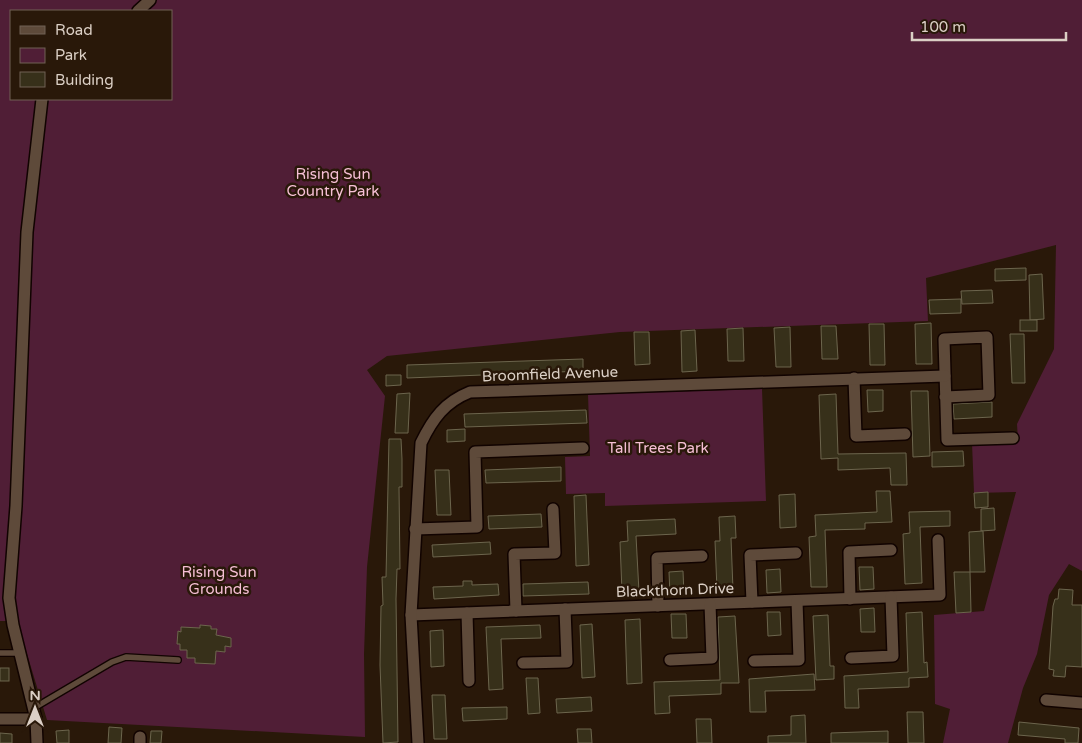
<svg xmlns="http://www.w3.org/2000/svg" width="1082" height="743" font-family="'Varela Round',sans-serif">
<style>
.green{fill:#501e36;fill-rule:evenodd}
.building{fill:#37301a;stroke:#6c654d}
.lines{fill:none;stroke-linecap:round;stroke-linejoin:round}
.lane-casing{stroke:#110300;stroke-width:8}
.street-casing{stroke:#110300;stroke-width:14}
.lane{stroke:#5e4a3a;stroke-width:5.5}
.street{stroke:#5e4a3a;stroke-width:11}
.labels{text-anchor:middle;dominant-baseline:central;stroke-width:5;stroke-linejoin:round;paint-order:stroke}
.park-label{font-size:15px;fill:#f6bfd5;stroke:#291809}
.street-label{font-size:15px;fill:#dbcfc5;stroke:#291809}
</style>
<rect width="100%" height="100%" fill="#291809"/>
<g class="green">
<path d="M0,0H1082V571L1069,564L1049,595L1037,654L1023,688L1008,743H943L950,709L935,704L934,615L984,611L1016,492L974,493L972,443L1018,441L1017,424L1054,349L1056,245L926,278L928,321L620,332L387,356L367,370L385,396L367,567L364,654L365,737L47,720L17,621H0ZM11,11H171V99H11Z"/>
<path d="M762,389L766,501L605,506V493L566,494L565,457L590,456L588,394Z"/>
</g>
<g class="building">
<path d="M1026,268V280L995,281V269Z"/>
<path d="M1042,274L1044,319L1030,320L1029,275Z"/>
<path d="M992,290L993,303L962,304L961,291Z"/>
<path d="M961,299V313L930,314L929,300Z"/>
<rect x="1020" y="320" width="17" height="11"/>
<path d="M931,323L932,364H916L915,324Z"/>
<path d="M869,324H884L885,365H870Z"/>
<path d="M821,326H836L838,359H822Z"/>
<path d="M790,327L791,367H776L774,328Z"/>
<path d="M743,328L744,361H728L727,329Z"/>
<path d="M695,330L697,371L682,372L681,331Z"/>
<path d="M634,332H649L650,364L635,365Z"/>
<path d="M1010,334H1024L1025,383H1012Z"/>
<path d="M583,359V371L407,378V365Z"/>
<path d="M386,375H401V385L386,386Z"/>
<path d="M867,390H883V411L868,412Z"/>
<path d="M911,391H928L930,456L913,457Z"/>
<path d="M410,393L408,433H395L397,394Z"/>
<path d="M836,394L838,454L906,453L907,485H891L890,468L838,470V458L821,459L819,395Z"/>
<path d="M992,402V417L954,419L953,404Z"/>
<path d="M586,410L587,423L465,427L464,414Z"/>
<path d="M465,429V441L447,442V430Z"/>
<path d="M389,439H401L402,459V487H399L400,569H397L396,599L398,742L383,743L380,665L381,606L383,605L382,577H386Z"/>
<path d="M963,451L964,466L932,467V452Z"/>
<path d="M561,467V481L486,483L485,470Z"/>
<path d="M435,470H449L451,515H437Z"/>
<path d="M876,491H890L892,522L865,523V529L825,530L827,587H811L809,537L816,536L815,515L877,512Z"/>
<path d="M988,492V507L975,508L974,493Z"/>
<path d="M795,494L796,527L780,528L779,495Z"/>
<path d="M586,495L589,565L576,566L574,496Z"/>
<path d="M994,508L995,530L981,531V509Z"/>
<path d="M950,511V526L920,527L922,583L905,584L903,534L910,533L909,512Z"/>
<path d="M541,514L542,527L489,529L488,516Z"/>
<path d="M735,516L736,538H731L733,590H717L715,541H720L719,517Z"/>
<path d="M675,519L676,534L636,536L639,592H622L620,542L628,541L627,521Z"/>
<path d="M983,531L985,572H970L969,532Z"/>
<path d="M490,542L491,554L433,557L432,545Z"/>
<path d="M859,567H873L874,589L860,590Z"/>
<path d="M780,569L781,592L767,593L766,570Z"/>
<path d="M683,571L684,595H670L669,572Z"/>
<path d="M954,572H970L971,612L956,613Z"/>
<path d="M463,581H472V585L498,584L499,595L434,599L433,587L463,586Z"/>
<path d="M588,582L589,594L523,596V584Z"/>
<path d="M1059,589L1073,590L1072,605H1082V667L1066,666L1065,677L1053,676L1054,670L1049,669L1053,606L1055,599H1058Z"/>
<path d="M874,608L875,632H861L860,609Z"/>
<path d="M767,612H780L781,635L768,636Z"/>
<path d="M922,612L924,663L927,662L928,677L909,678V687L858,689L859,708H845L844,676L908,672L906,613Z"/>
<path d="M671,614H686L687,638H672Z"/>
<path d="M828,615L830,666H834V679L816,680L813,616Z"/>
<path d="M735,616L739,683H721V694L669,696L670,713L655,714L654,682L720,680L718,617Z"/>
<path d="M640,619L642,683L627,684L625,620Z"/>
<path d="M592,624L595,677L582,678L580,625Z"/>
<path d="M200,625L211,626V629H217L216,635L231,638V647L225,646V652L216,651L215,664L195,663V658H187V650H180V644H177L178,631L181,632V627L200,628Z"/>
<path d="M540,625L541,638L501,639L503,689L489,690L486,627Z"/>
<path d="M443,630L444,666L431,667L430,631Z"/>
<rect x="0" y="668" width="9" height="13"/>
<path d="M814,674L815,690L765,691L766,712H750L749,679Z"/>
<path d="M526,678H538L540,713L528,714Z"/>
<path d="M432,695H445L447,739H434Z"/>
<path d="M591,697L592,711L557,713L556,699Z"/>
<path d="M507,707V719L463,721L462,708Z"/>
<path d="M907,712H923L924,743H908Z"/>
<path d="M805,715L806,743H768V736L791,735V716Z"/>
<path d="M696,719H711L712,743H697Z"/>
<path d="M1019,722L1079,728L1078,743H1065V739L1018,735Z"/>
<path d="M109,727L122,728L121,743H108Z"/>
<path d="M577,729H591L592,743H578Z"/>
<path d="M69,730V743H57L56,731Z"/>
<path d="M151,731H162L161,743H150Z"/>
<path d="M888,731V743H831V733Z"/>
<path d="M0,733L12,734V743H0Z"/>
</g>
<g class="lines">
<g class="lane-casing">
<g id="lane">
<path d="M0,653H20"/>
<path d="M34,708L112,662L126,657L178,660"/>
</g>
</g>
<g class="street-casing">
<g id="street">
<path d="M138,11L150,0"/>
<path d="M854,378L856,436L905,434"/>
<path d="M945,397L989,395L987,337L944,339L947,440L1013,438"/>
<path d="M415,529L477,527L475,452L583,448"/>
<path d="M850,599L849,552L891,550"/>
<path d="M752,602L750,555L796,553"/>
<path d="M658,606L657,558L702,556"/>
<path d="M516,611L514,554L555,553L553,509"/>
<path d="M467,613L469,681"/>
<path d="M411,615L940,595L938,540"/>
<path d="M851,658L893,656L891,597"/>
<path d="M670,660L712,658L710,604"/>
<path d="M754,661L799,660L797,601"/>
<path d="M523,663L567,662L565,609"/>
<path d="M1046,700L1082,703"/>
<path d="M0,719H36"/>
<path d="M37,743L36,719L13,625L9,598L16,506L27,232L42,99"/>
<path d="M140,743V737"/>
<path d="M418,743L411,615L421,443C433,418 445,402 470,392L945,376"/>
</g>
</g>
<use href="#lane" class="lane"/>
<use href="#street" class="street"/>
</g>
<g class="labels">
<g class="park-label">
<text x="333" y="174">Rising Sun<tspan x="333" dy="17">Country Park</tspan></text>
<text x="658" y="448">Tall Trees Park</text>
<text x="219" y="572">Rising Sun<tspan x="219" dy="17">Grounds</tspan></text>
</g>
<g class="street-label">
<text transform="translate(550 374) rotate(-2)">Broomfield Avenue</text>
<text transform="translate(675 590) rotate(-2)">Blackthorn Drive</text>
</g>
</g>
<rect x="10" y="10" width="162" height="90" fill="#291809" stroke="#706154"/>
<rect x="20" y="26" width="25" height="8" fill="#5e4a3a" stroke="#706154"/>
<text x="55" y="35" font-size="15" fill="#dbcfc5">Road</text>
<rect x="20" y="48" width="25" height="15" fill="#501e36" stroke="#706154"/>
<text x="55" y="60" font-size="15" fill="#dbcfc5">Park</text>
<rect x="20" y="72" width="25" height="15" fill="#37301a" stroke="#706154"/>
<text x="55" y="85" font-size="15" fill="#dbcfc5">Building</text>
<g transform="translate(35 708)" stroke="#291809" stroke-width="4" paint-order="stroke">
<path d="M0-4L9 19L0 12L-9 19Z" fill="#dbcfc5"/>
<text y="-8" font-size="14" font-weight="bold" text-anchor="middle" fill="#dbcfc5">N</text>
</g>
<path d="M912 32v8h154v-8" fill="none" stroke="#dbcfc5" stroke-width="2.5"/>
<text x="920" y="32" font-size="15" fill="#dbcfc5" stroke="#291809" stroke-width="4" paint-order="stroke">100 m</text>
</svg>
